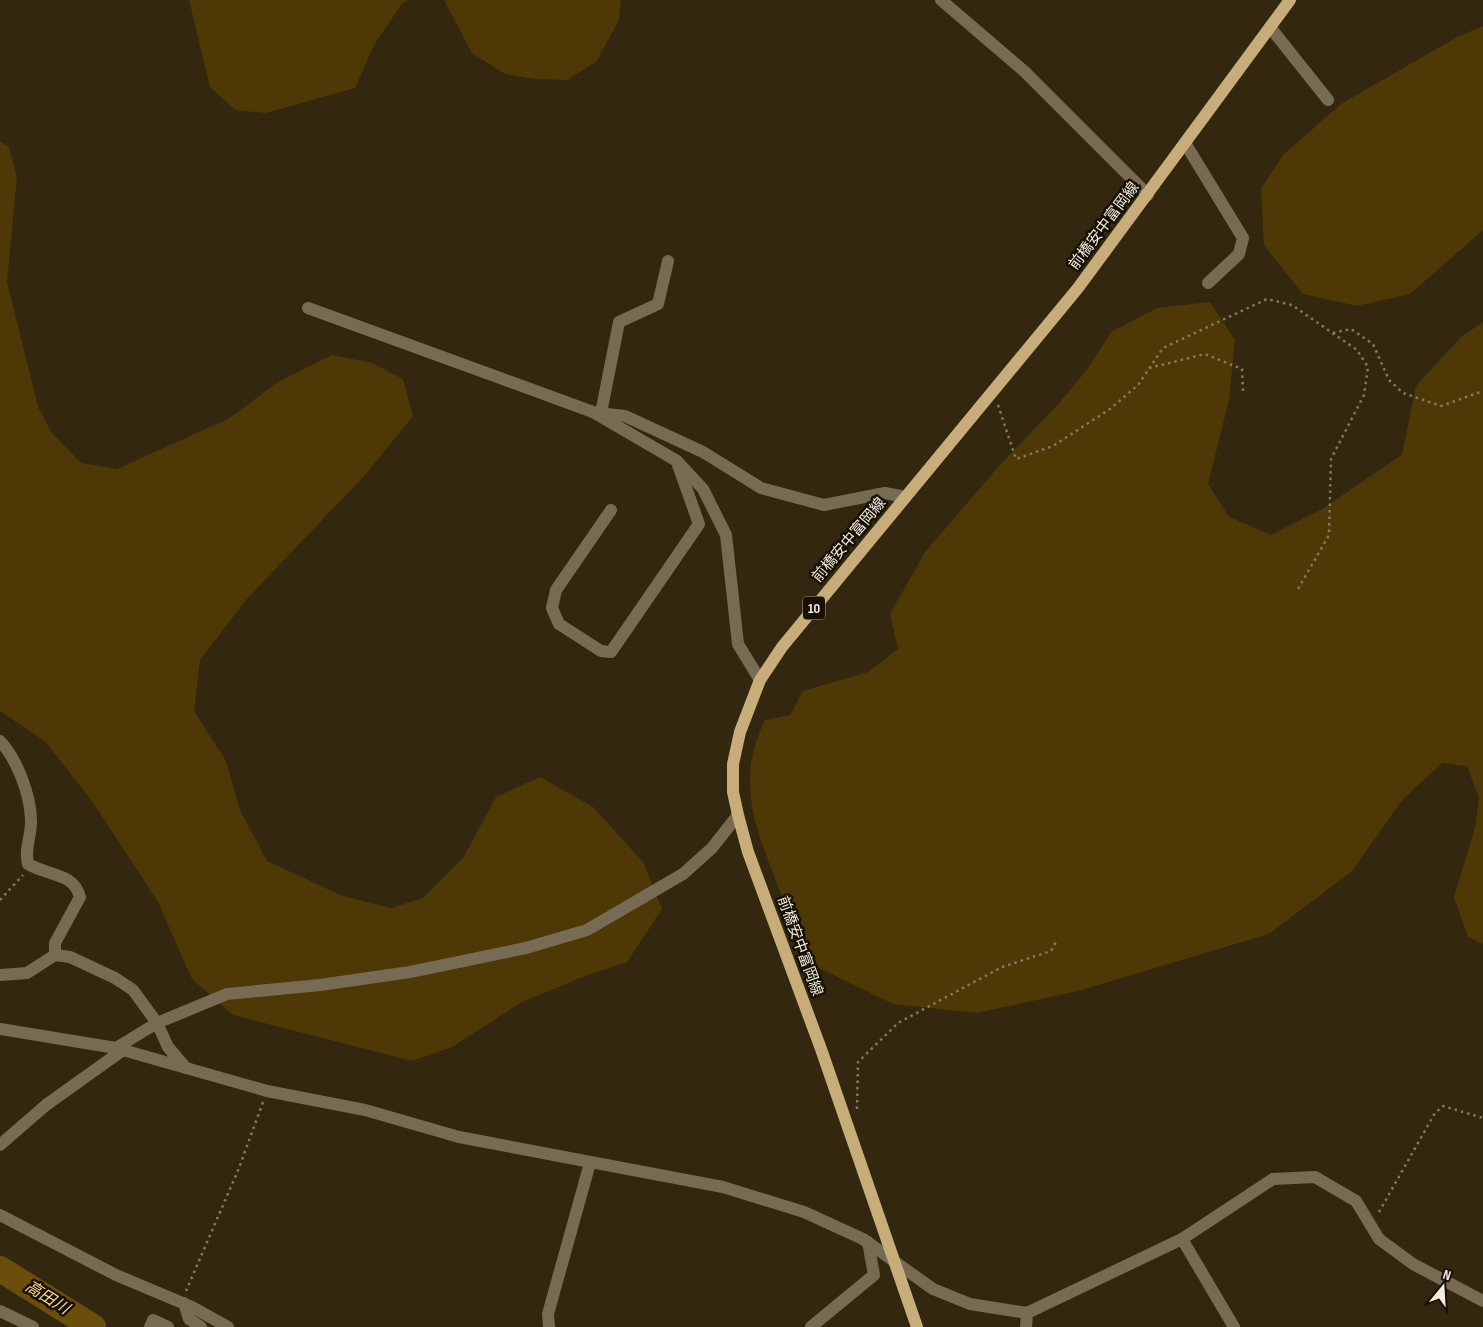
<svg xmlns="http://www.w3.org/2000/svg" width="1483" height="1327" font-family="'Sofia Sans Condensed','Noto Sans JP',sans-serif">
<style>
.green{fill:#4d3806}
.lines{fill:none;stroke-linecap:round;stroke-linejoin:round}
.river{stroke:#6b4e0c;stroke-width:26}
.path{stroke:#837864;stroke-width:2.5;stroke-dasharray:2.5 4;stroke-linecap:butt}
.minor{stroke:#786b54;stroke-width:12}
.major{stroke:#c8ad7b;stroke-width:12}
.labels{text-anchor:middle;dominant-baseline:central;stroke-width:5;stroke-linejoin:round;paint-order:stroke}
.shield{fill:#171107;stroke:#b1aa9c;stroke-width:1}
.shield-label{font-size:14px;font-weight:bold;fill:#f3ebdc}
.street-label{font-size:15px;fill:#f3ebdc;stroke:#171107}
.water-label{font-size:16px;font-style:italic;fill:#fdd997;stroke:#171107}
</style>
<rect width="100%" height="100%" fill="#34270f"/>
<g class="green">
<path d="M189,0H407L402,4L375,43L355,88L266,113L235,110L210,87Z"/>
<path d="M444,0H621L619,20L596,62L567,80L535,79L505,74L472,53Z"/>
<path d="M1483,26V230L1410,294L1357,306L1303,294L1264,245L1261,189L1283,155L1341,104L1457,37Z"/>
<path d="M0,141L9,147L17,177L7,282L38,407L52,433L81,463L117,469L230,418L278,382L332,355L372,363L403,379L413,416L365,475L246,600L200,660L194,711L226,761L240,810L267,861L343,896L391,908L423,898L463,858L496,797L540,777L593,807L643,862L662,909L627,962L585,976L522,1002L452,1047L412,1061L233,1015L192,979L158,902L94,804L46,742L0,711Z"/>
<path d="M1210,302L1235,340L1229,400L1208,484L1229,517L1271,535L1322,509L1402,455L1416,386L1461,337L1483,322V944L1468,937L1454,897L1475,828L1479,798L1467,766L1442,763L1403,799L1352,871L1269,934L1078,991L977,1013L893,1004L809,963C798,936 787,909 776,881C754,824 736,780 765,720L790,715L803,691L868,672L898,649L890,614L925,552L999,466L1061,401L1088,368L1111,332L1157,308Z"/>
</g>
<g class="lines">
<path class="river" d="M0,1269L93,1327"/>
<g class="path">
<path d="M1333,333L1351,329L1373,344L1389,380L1403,393L1441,406L1483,391"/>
<path d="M1149,368L1205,354L1242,369L1243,391"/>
<path d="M998,405L1016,459L1053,446L1110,409L1138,385L1163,348L1267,299L1292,305L1357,350L1368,367L1364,395L1331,459L1329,535L1298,589"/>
<path d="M0,900L23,875"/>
<path d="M857,1109L858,1062L898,1023L1002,967L1051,951L1057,940"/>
<path d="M1379,1212L1435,1113L1443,1106L1483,1118"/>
<path d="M186,1291L239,1168L263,1102"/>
</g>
<g class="minor">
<path d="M941,0L1024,71L1148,195"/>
<path d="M1270,27L1328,100"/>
<path d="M1185,143L1243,238L1239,254L1208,283"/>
<path d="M308,308L593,412L677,461L703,489L726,535L738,644L760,680"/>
<path d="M598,413L625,416L703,452L761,488L824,505L885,493L905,497"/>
<path d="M601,413L619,322L658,304L668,261"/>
<path d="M611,510L556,590L552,608L559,624L601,651L611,652L699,524L678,465"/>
<path d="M0,741C17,759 30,794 31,819C32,835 24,848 28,864C48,876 73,872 80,897L55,943V955"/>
<path d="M0,975L27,973L55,955L70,957L115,978L133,990L157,1023L168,1047L186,1068"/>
<path d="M0,1029L116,1048L267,1091L365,1110L459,1137L723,1187L804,1212L863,1239L933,1289L970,1304L1027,1313L1182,1239L1273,1179L1315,1177L1356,1201L1379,1239L1413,1264L1483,1301"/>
<path d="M116,1048L157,1023L227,994L320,985L410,972L526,948L587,930L683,874L712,848L738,815"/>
<path d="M0,1145L46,1105L123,1050"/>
<path d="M0,1215L116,1275L192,1307L228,1327"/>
<path d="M1182,1239L1234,1327"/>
<path d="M184,1303L189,1319L201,1327"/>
<path d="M0,1311L33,1327"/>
<path d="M150,1327L153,1320L168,1327"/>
<path d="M549,1327L548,1314L590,1163"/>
<path d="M811,1327L874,1275L868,1242"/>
<path d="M1026,1327L1027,1313"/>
</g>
<path class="major" d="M917,1327L821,1049L748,852L738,815L733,792V764L740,732L760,680L782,647L1078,288L1290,0"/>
</g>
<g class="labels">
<rect class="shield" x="803" y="596.5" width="22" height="23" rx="4"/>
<g class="shield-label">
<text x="814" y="608">10</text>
</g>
<g class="street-label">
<text transform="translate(1104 226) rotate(-53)">前橋安中富岡線</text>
<text transform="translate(849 540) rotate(-50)">前橋安中富岡線</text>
<text transform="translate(800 946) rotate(70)">前橋安中富岡線</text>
</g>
<g class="water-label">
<text transform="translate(47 1298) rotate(32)">高田川</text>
</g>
</g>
<g transform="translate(1443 1287) rotate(18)" stroke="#171107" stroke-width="4" paint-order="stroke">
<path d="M0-4L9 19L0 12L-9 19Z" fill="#f3ebdc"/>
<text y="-8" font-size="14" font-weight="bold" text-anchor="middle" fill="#f3ebdc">N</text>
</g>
</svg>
